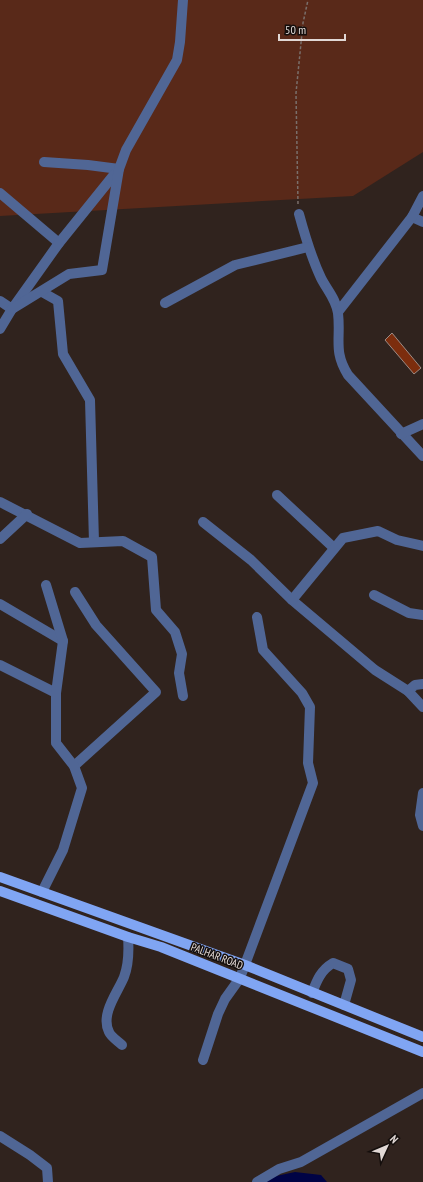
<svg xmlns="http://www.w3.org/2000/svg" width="423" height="1182" font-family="'PT Sans Narrow',sans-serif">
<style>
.green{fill:#592919}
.water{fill:#000345}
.building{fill:#7c2d0d;stroke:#9c8b85}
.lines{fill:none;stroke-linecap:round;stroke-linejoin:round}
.path{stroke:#7a6f6b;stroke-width:1.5;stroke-dasharray:3 2;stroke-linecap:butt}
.minor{stroke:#506695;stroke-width:10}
.major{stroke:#80a5f3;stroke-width:10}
.labels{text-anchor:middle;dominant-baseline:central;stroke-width:3;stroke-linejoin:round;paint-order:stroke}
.street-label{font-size:11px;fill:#e1d8d5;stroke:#140e0c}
</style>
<rect width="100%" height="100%" fill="#30231e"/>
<path class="green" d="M0,0H423V152L353,196L0,216Z"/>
<path class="water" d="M295,1172L321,1175L327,1182H265L276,1176Z"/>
<path class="building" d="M392,333L421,368L414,374L385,340Z"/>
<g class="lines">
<path class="path" d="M298,204L296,93L303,23L308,0"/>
<g class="minor">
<path d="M44,162L88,165L119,169"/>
<path d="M0,193L59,243"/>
<path d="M299,214C305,236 311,257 321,278C327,290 336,299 338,313C341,339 333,351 348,375L423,456"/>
<path d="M412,217L423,222"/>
<path d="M42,292L58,301L63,354L90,400L94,542"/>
<path d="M0,301L12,309L59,243L117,171"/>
<path d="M165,303L235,265L308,247"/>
<path d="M338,312L412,217L423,196"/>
<path d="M0,329L12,309L69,274L102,270L119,169L126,150L177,60L180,42L183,0"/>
<path d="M401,434L423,424"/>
<path d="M277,495L334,548"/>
<path d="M0,502L80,543L123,541L152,557L156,610L175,632L182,654L179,673L183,696"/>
<path d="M203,522L251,560L292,600L375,670L408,691L423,707"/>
<path d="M0,539L27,514"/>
<path d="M374,595L409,613L423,615"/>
<path d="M292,600L343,538L378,531L397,540L423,546"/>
<path d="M0,604L63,641"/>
<path d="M0,665L56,693"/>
<path d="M408,691L415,685L423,684"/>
<path d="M74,766L156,692L96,625L75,592"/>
<path d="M423,793L420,815L423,826"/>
<path d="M42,892L63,850L82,788L74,766L56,743V693L63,641L46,585"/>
<path d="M312,993C317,980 321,970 333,963L348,969L351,980L344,1005"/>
<path d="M122,1045C118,1041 111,1037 109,1032C100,1014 118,992 124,977C129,964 129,951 128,937"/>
<path d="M203,1060L218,1014L225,999L240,978L313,783L308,763L310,707L302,693L263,650L257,617"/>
<path d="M0,1136L30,1155L47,1168L48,1182"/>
<path d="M257,1182L279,1169L301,1162L423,1093"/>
</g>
<g class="major">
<path d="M0,877L245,965L423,1037"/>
<path d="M0,891L128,937L161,947L423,1052"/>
</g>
</g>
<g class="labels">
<g class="street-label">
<text transform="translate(217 956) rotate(21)">PALHAR ROAD</text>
</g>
</g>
<g transform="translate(387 1146) rotate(46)" stroke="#140e0c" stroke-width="3" paint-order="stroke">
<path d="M0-3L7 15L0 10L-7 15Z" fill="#e1d8d5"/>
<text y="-6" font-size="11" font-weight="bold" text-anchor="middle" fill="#e1d8d5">N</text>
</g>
<path d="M279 34v6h66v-6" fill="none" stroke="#e1d8d5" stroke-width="2"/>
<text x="285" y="34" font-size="12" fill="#e1d8d5" stroke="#140e0c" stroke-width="3" paint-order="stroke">50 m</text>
</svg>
